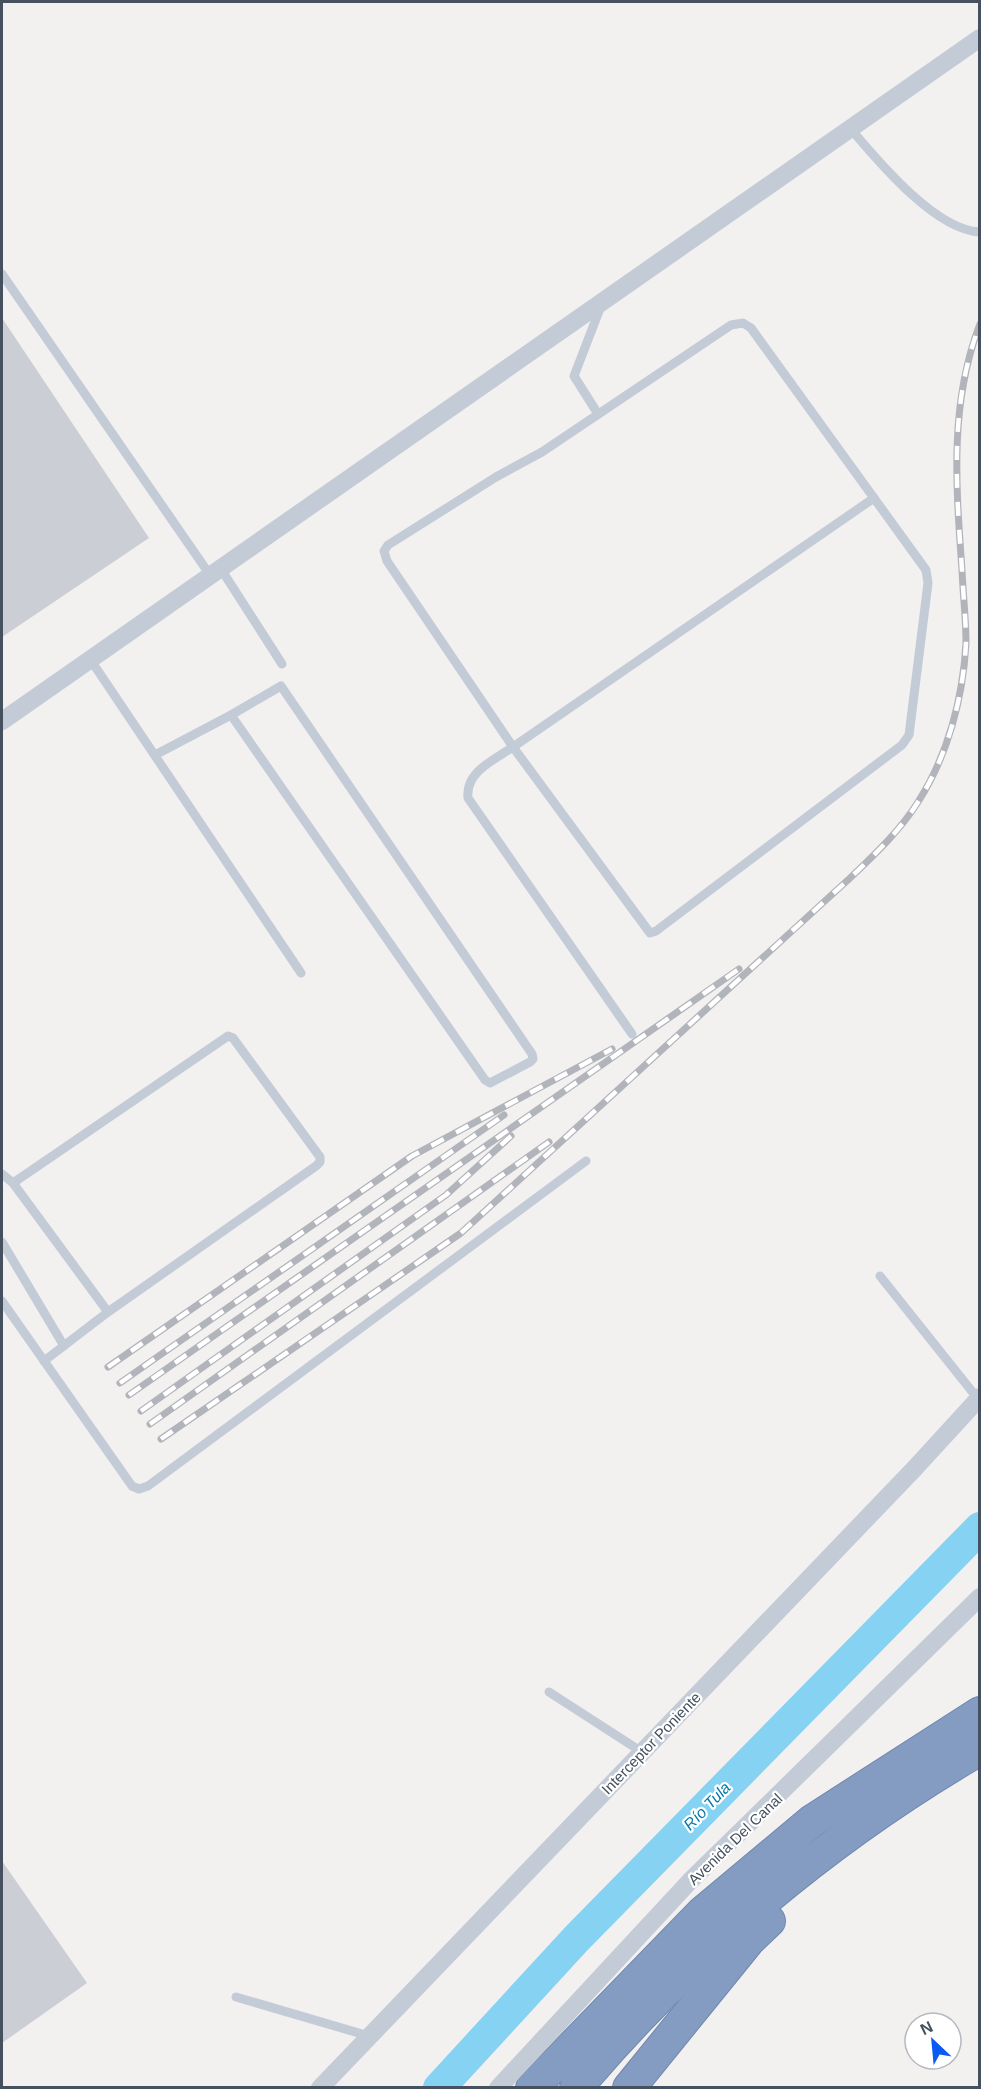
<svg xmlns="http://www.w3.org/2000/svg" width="981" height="2089" font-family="Helvetica,sans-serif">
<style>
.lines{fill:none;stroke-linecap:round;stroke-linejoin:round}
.river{stroke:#86d2f3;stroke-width:32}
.building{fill:#ccced6}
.highway-casing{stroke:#6f87ae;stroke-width:34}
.lane{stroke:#c3cbd6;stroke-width:9}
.street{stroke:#c3cbd6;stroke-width:18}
.highway{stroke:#849cc2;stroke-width:32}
.rail-casing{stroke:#b2b4bb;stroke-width:7}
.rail{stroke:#fff;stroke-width:4.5;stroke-dasharray:14;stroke-linecap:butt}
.labels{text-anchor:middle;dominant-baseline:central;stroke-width:4.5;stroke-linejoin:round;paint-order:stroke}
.street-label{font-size:15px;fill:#46515f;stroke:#fff}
.water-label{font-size:16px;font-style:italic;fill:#027aaf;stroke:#fff}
</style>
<rect width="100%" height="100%" fill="#f3f0f0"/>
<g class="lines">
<path class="river" d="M439,2088L577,1938L980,1528"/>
</g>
<g class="building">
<path d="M2,318L149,538L2,637Z"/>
<path d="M2,1861L87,1983L2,2043Z"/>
</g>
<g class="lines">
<g class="highway-casing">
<g id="highway">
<path d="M532,2088L702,1913L812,1821L980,1713"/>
<path d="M576,2088C689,1954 828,1837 980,1749"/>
<path d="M629,2088L749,1940L769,1921"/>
</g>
</g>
<g class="lane">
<path d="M850,128C878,161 935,230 980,232"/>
<path d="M2,274L210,575"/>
<path d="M743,323L751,328L926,570L928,583L909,735L902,745L656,931L650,933L513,747L387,561L384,551L388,545L496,477L542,452L731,325Z"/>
<path d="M598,414L574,376L601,306"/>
<path d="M221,569L282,664"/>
<path d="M90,659L301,973"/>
<path d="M281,686L532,1054L533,1059L530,1062L490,1083L485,1080L231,715Z"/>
<path d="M155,755L231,715"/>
<path d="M632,1034L468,798C465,772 494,760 513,747L874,498"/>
<path d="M2,1174L13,1183L108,1312"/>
<path d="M13,1183L228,1036L233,1038L320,1157V1162L316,1166L108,1312L44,1361"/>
<path d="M2,1242L64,1346"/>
<path d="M880,1276L978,1399"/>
<path d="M2,1301L132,1486L139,1489L148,1486L586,1161"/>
<path d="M549,1692L642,1752"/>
<path d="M236,1997L369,2036"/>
</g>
<g class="street">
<path d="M2,721L980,38"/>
<path d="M320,2088L915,1468L980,1397"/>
<path d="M498,2088L690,1881L980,1597"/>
</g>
<use href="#highway" class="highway"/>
<g class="rail-casing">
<g id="rail">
<path d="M108,1367L412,1156L612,1049"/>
<path d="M120,1383L504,1115"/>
<path d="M129,1395L739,969"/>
<path d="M141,1411L446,1195L511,1136"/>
<path d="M150,1424L549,1142"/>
<path d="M161,1439L461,1233L849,879C873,856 900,831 918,802C948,755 963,698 966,643C966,619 963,594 962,570C956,486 949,404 980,324"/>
</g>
</g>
<use href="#rail" class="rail"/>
</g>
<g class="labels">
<g class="street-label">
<text transform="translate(651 1743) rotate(-46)">Interceptor Poniente</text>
<text transform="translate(735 1839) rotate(-44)">Avenida Del Canal</text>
</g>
<g class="water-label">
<text transform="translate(707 1806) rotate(-46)">Río Tula</text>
</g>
</g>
<rect width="981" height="2089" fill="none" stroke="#46515f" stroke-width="6"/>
<g transform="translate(933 2041) rotate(334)"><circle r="28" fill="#ffffff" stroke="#b5b9bf" stroke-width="1.5"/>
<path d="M0-4.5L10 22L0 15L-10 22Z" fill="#0b5af1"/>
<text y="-9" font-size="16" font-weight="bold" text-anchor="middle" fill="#46515f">N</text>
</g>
</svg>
